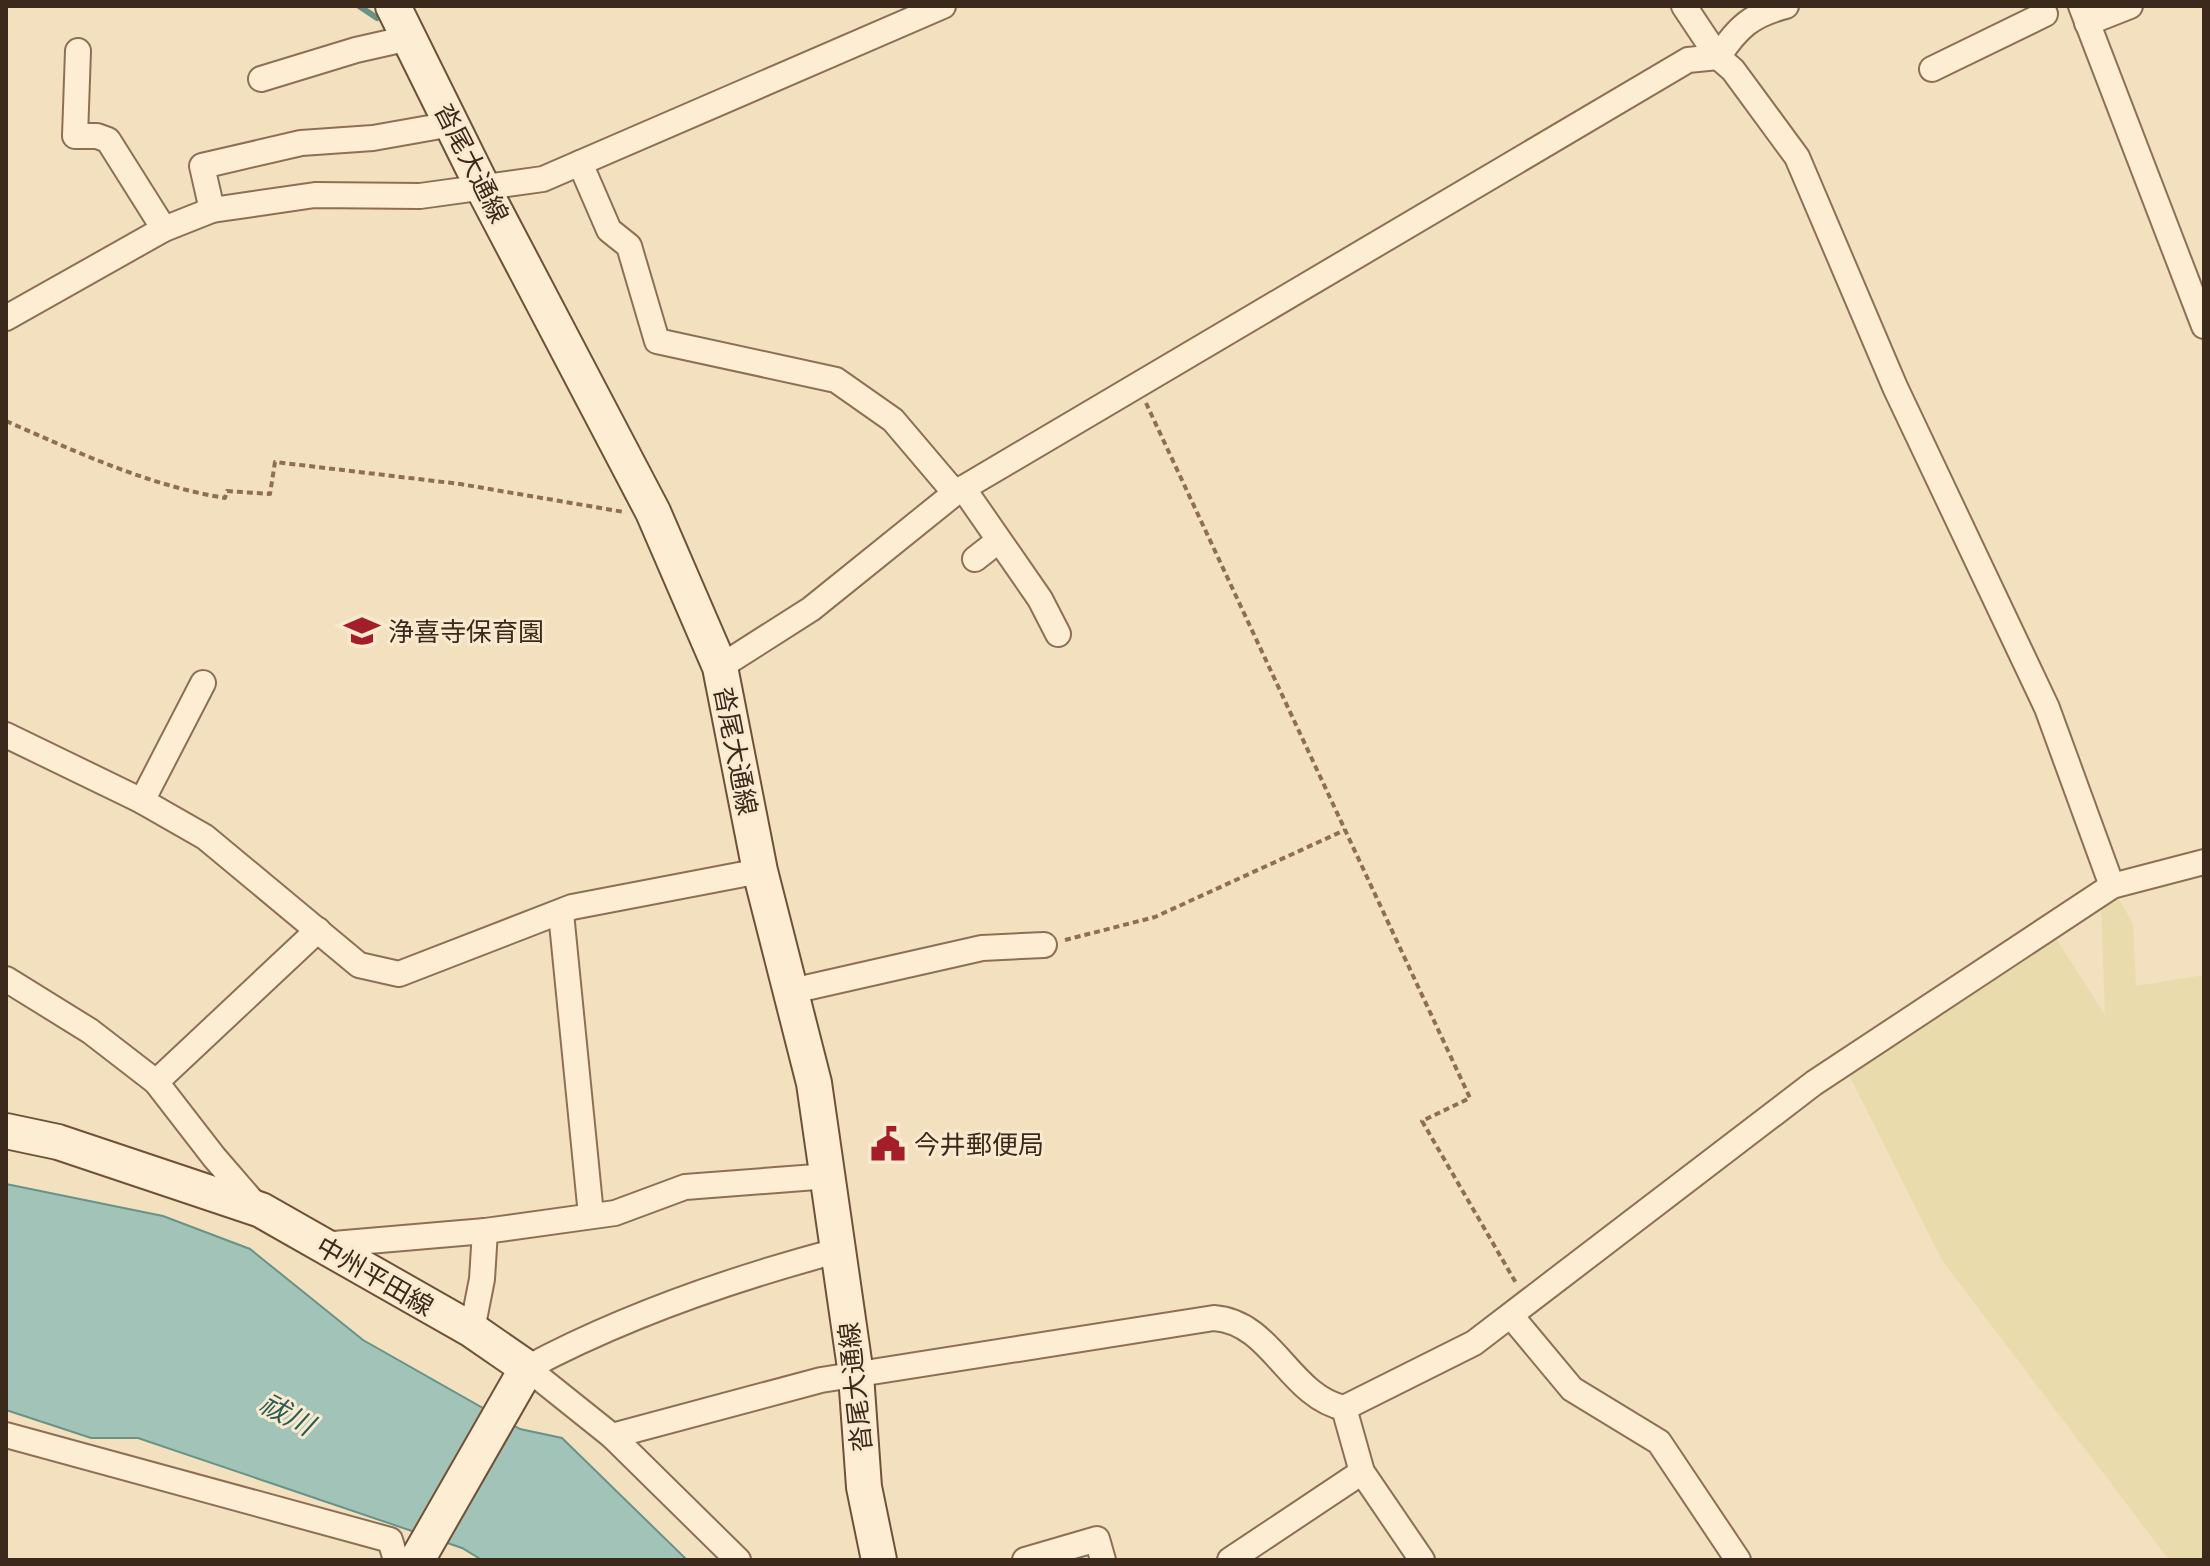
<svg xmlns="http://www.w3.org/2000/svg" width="2210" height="1566" font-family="Merriweather,'Noto Sans JP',serif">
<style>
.farmland{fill:#e9dbab}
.water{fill:#a2c4b8;stroke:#689386;stroke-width:2}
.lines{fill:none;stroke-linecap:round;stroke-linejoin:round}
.stream{stroke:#689386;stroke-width:6}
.street-casing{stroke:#8e6f55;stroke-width:28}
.secondary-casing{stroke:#6f5038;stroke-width:38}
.path{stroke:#8e6f55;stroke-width:4;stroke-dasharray:6 4;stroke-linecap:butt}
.street{stroke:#fdedd3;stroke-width:24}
.secondary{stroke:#fdedd3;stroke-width:34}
.labels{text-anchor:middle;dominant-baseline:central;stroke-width:6;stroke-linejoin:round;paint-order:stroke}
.street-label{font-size:26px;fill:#3b291b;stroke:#f9eacf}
.poi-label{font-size:26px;fill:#3b291b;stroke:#f9eacf;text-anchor:start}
.water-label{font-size:28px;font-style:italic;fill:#295d56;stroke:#f9eacf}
</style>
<rect width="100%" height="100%" fill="#f3e0bf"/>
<path class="farmland" d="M2118,898L2133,923L2136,986L2204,975V1560H2169L1942,1260L1847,1071L2053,934L2105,1015L2101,902Z"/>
<path class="water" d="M6,1184L163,1216L250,1249L363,1340L520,1429L562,1438L687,1560H482L462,1548L138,1438H91L6,1410Z"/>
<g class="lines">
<path class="stream" d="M359,6L377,18"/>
<g class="street-casing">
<g id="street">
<path d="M1684,6L1718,57L1733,70L1797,157L1895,387L2047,708L2112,886"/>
<path d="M2081,6L2204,326"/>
<path d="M2087,23L2130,6"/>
<path d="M78,51L75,136H97L108,140L164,229"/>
<path d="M1718,57C1738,27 1751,15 1786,6"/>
<path d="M1932,69L2045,14"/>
<path d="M261,79L356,50L409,38"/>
<path d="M580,163L609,230L629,246L657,341L836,380L893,420L955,493"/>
<path d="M212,210L202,166L301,143L373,138L452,124"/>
<path d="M6,318L164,229L212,210L315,195L420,196L543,179L943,6"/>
<path d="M963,488L1040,599L1058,634"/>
<path d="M975,559L998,541"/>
<path d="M720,667L811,609L955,493L1688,60L1718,57"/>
<path d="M6,735L142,801L205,837L359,965L399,974L572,907L760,871"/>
<path d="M142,801L203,683"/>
<path d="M561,913L591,1215"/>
<path d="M6,979L90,1031L156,1082L214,1157L259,1209"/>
<path d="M792,991L982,948L1044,945"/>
<path d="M156,1082L318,930"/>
<path d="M322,1245L485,1231L615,1213L685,1187L829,1176"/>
<path d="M1512,1317L1572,1389L1659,1442L1738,1560"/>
<path d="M472,1330L482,1279L485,1231"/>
<path d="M1344,1408L1362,1472L1422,1560"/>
<path d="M6,1435L390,1540L396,1560"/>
<path d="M612,1436L821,1380L1214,1318C1272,1322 1289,1396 1344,1408L1474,1343L1814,1083L2112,886L2204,862"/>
<path d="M738,1560L612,1436L527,1368C626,1315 731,1279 840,1250"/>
<path d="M1025,1560L1097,1539L1103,1560"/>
<path d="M1230,1560L1362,1472"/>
</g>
</g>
<g class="secondary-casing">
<g id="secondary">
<path d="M393,6L484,190L653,512L720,667L760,871L814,1083L856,1375L864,1487L879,1560"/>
<path d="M6,1131L58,1142L261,1210L472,1330L527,1368L417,1560"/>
</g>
</g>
<g class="path">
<path d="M1146,403L1470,1098L1422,1121L1516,1283"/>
<path d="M6,421C79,453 147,485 225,498L227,491L270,494L275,462L460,484L624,512"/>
<path d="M1065,940L1155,917L1345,830"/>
</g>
<use href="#street" class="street"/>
<use href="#secondary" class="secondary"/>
</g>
<defs>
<g id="school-bare" transform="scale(2.76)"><path d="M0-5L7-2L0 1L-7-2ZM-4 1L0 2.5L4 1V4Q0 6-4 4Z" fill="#a41e27" stroke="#f9eacf" stroke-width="2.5" paint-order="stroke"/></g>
<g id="civic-bare" transform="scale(2.76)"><path d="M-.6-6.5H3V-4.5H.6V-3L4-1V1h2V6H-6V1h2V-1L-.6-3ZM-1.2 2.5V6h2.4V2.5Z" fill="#a41e27" stroke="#f9eacf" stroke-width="2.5" paint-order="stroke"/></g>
</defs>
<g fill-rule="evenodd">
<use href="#school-bare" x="362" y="631"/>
<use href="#civic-bare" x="888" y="1144"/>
</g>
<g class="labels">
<g class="street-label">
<text transform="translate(472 163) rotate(63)">沓尾大通線</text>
<text transform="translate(736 751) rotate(79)">沓尾大通線</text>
<text transform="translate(375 1276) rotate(30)">中州平田線</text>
<text transform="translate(855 1387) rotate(-96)">沓尾大通線</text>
</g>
<g class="poi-label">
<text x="388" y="631">浄喜寺保育園</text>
<text x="914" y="1144">今井郵便局</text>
</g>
<g class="water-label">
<text transform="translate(287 1414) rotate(28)">祓川</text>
</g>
</g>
<rect width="2210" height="1566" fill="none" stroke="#3b291b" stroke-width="16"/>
</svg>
